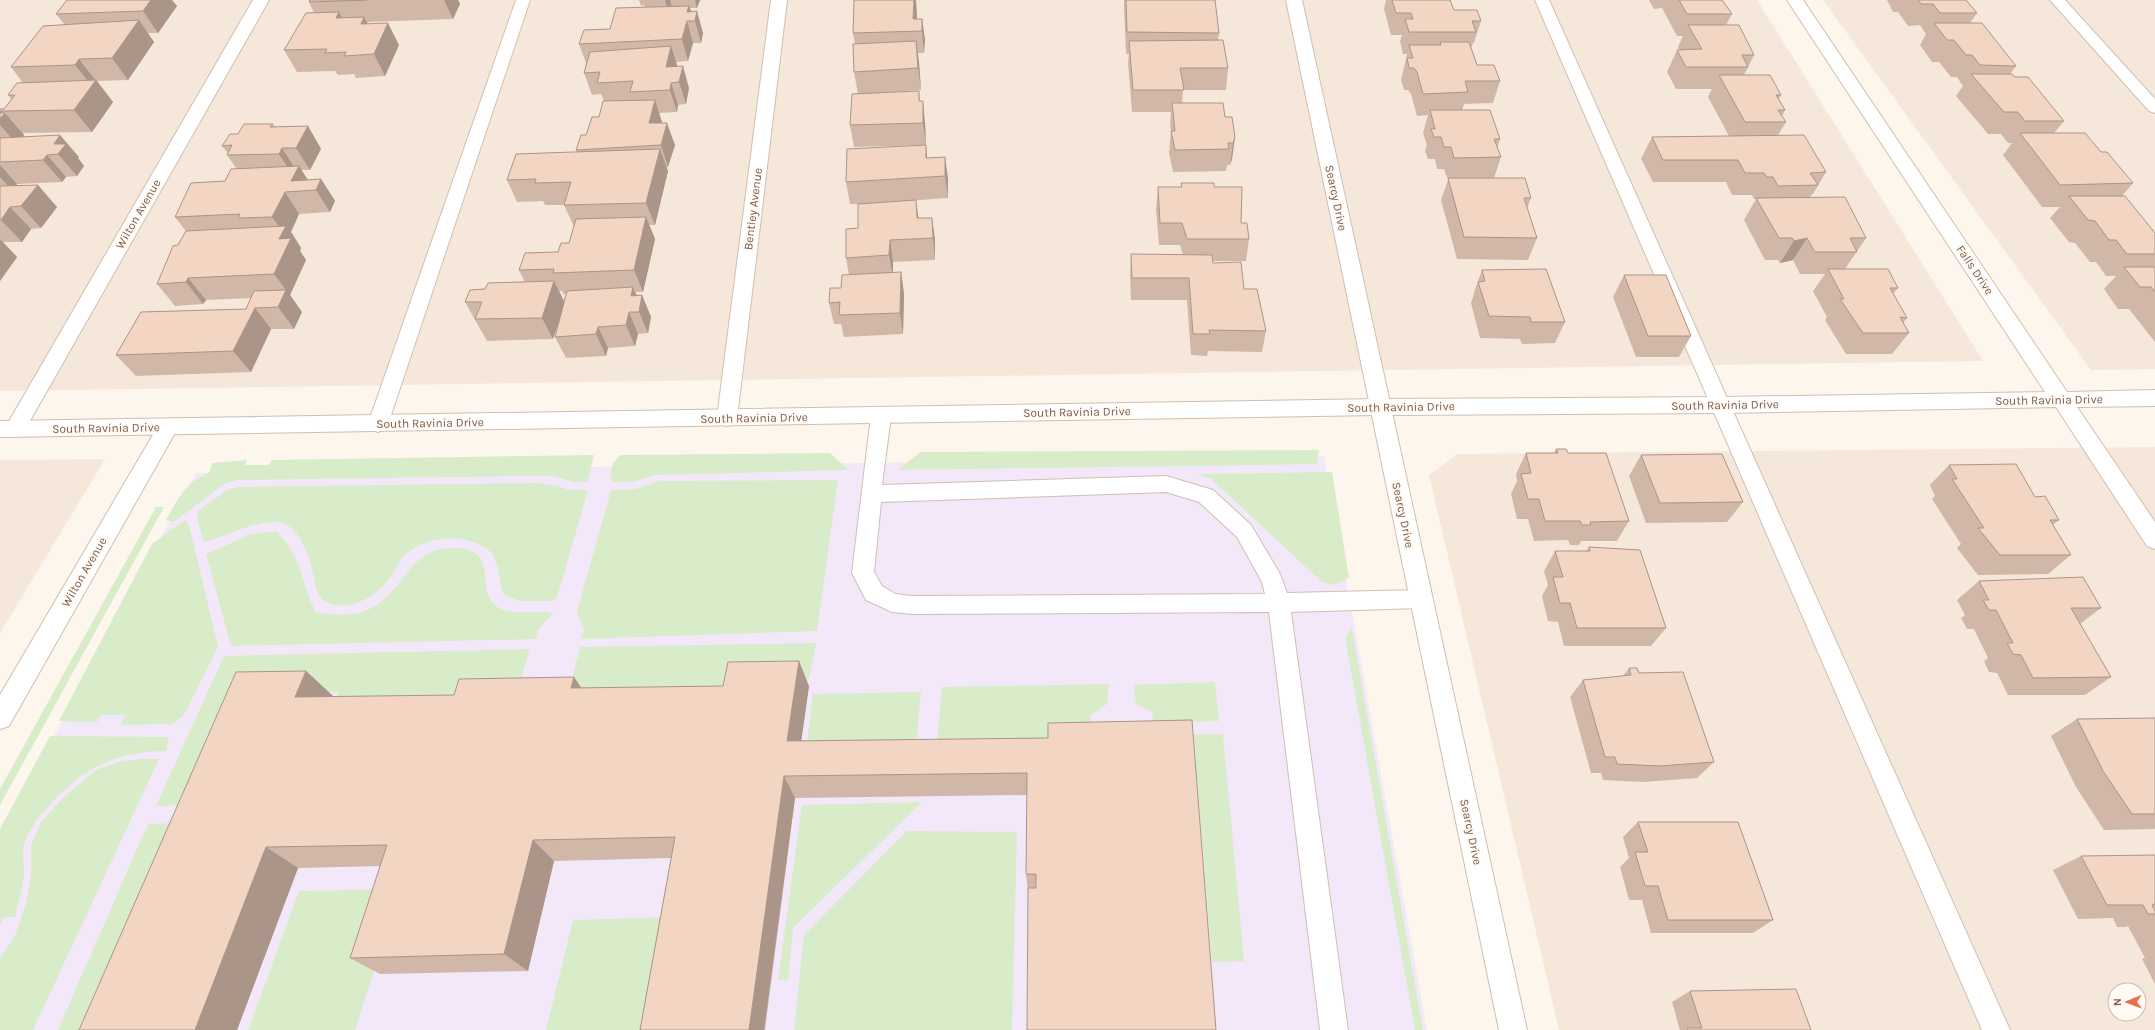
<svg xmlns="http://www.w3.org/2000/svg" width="2155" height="1030" font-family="Karla,sans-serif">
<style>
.residential{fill:#f5e8da;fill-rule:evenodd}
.education{fill:#f3e8fa}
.green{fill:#d8ecc9}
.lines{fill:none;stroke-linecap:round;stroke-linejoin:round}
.service-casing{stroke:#d1beb0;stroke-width:2}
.minor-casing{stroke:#d1beb0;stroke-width:2}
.tertiary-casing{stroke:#d1beb0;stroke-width:2}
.service{fill:#fff;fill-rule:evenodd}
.minor{fill:#fff;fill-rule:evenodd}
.tertiary{fill:#fff;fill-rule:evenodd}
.wall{fill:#d1b7a8;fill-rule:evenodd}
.shaded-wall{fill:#aa9588}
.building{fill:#f3d5c3;stroke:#aa9588}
.labels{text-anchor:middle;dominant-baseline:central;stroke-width:4;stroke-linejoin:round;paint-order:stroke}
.street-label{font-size:12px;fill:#7a5c4d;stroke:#fffaf3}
</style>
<rect width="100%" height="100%" fill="#fdf6ec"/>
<g class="residential">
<path d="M0,0H1757L1983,361L0,391Z"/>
<path d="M1823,0H2155V369L2091,370Z"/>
<path d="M2155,447V1030H1559L1429,475L1457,454ZM2115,990H2139V1014H2115Z"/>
<path d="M105,459L0,633V460Z"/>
</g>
<path class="education" d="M1324,456L1427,1030H0V836L196,473Z"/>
<g class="green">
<path d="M1319,450L1317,464L897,470L921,452Z"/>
<path d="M830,453L849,470L656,475L633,482H613C608,470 612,464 620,455Z"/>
<path d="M594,455L588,481L574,482L552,476H530L236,480L224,484L174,522L166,520C179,497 185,483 210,472L212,463L247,460L245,465H269L272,460Z"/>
<path d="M1332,472L1349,578L1334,585L1322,582L1210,478L1195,474Z"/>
<path d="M838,480L817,631L581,639L584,630L577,612L611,490L636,489L659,481Z"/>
<path d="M538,483L557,486L569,490H588L557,598L553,601H520L504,595C499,583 500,569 494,557C490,548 479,544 470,541C449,535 421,540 405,555C398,561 395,571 390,578C377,595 357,608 335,605C313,603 316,578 310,562C306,547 295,523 277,522C252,521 228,536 204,542L197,518L199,510L229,489L239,487Z"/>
<path d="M156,507H164L0,805V789Z"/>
<path d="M183,521H186L189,525L218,647L184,715L172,724L121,725L125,715H101L97,722L59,721L152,544Z"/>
<path d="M265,532H277C303,557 300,584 316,612C337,616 360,617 378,604C404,586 413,548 450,548C501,547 475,583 494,604C506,617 538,609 553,613L538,630L536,639L231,646L206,554L249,535Z"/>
<path d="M1352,629L1423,1030H1415L1345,637Z"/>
<path d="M816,643L809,679L732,681L728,703L568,695L580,647Z"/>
<path d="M530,649L516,696L329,718L339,692L265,693L218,805L156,806L224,656Z"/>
<path d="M1215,682L1219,721L1153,723L1152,712L1136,704L1133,685Z"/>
<path d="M1109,684L1107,704L1090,716L1091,733L1079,738L936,754L942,687Z"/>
<path d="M921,692L915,756L805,758L813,694Z"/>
<path d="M1223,734L1244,961L1212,962L1194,739L1164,740L1165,735Z"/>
<path d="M50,736L169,737L166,751C114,752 81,769 47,808C38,818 28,832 24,844C22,854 24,865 24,875C23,889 18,903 15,917H4L0,925V829Z"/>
<path d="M143,759H159L33,1030H0V958L15,936L26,904L31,875V845L41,822L66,795L96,770L121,761Z"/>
<path d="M922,802L793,928L788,980H778L802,805Z"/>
<path d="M210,822L123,1030H58L148,824Z"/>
<path d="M907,831L1017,832L1012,1030H794L804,935Z"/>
<path d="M400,889L355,1030H248L299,891Z"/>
<path d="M673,917L652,1030H546L573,920Z"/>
</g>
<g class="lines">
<g class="service-casing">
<g id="service">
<path d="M516,0H530L388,424L385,429L378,432L371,429L368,424Z"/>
<path d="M1535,0H1549L2010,1030H1982Z"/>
<path d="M2050,0H2065L2155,99V113L2149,111Z"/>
<path d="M881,409L888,411L891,416L882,485L1166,476L1213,490L1251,525L1280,574L1287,593L1421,590L1429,592L1432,599L1429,606L1421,608L1291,612L1348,1030H1320L1269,612L912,614L892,612L866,600L852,573L871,416L874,411ZM1166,492L1199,502L1237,537L1262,582L1265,594L912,596L895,594L882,586L874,572L881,502Z"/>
</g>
</g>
<g class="minor-casing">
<g id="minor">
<path d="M253,0H269L22,435L15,437L8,435L5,429L8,423Z"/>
<path d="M771,0H787L737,418L734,424L727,426L720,424L717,418Z"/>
<path d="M1286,0H1302L1527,1030H1499Z"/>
<path d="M168,419L175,421L178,427L175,433L9,726L0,729V695L161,421Z"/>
</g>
</g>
<g class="tertiary-casing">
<path id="tertiary" d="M1787,0H1803L2067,392L2155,390V406L2077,407L2155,522V549L2147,546L2056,407L1722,413L1380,415L0,437V421L1380,399L1722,397L2045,392Z"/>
</g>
<use href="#service" class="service"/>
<use href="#minor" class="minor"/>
<use href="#tertiary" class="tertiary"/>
</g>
<g class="wall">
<path d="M67,0H172L177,6L158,33H148L154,42L128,80L97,81L113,102L92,132L22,133L24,135L23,137L79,157L78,158L84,166L77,176L66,177L62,182L17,184L16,186L57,207L41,228L31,229L22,242H3L17,257L0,281V109H4L11,99L8,95L23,83L11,67L64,24L56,14Z"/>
<path d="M310,0H458L460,4L453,19L367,22L368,24L399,45L385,76L356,78L354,74L338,75L335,71L297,72L284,50L314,13L309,2Z"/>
<path d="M639,0H706H700L697,8H690L691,11L703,33L701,43H693L688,61L676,62L677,67L689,88L686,104L678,105L677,112L659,113L662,122V123L675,145L668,167H666L668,171L655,225H649L655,239L643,292H635L637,295H642L651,317L648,333L638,334L635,346L608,348L606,356L566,358L555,337L558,324L553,339L487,341L465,302L485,289L525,282L519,270L558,252L569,243L574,227L564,205H565H545L543,201L517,202L507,180L577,152L576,150L599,117L604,101L601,94L592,95L584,73L586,63L579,44L610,29L645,7L644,5L641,6ZM559,291H562L563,294H566L564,301Z"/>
<path d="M1124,0H1215L1219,33L1218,40L1228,68L1226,90H1183L1182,103L1225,117L1235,137L1232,159L1230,165H1227L1226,171L1173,172L1169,153L1171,131L1170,125L1171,112H1132L1128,63L1129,54H1126L1124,7Z"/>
<path d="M1386,0H1450L1454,10L1481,21L1474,43H1473L1471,48L1477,65L1500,81L1493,103L1464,104L1462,110L1500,139L1497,148L1501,157L1494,178L1531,198L1527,208L1537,238L1528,260L1457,259L1441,200L1448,180L1444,169H1437L1435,159H1428L1425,151L1427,145L1423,133L1428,115L1417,116L1411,94L1408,90H1404L1401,80L1407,54H1403L1400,41L1402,35H1391L1384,9Z"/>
<path d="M1649,0H1722L1732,14L1726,25L1754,55L1744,75L1781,95L1779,99L1785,110L1782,116L1786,122L1778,135L1826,172L1813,194H1812L1810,198L1866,238L1845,269L1898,288L1893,294L1907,318L1903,323L1909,333L1892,354H1846L1825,320L1827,317L1813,291L1825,274H1800L1793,260L1780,263L1778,260H1765L1744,220L1756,199H1754L1752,195H1732L1726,182H1653L1641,159L1652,137L1729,136L1708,97L1712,89H1676L1667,72L1677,50H1679L1678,47L1683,36H1677L1662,8L1654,9Z"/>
<path d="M1887,0H1966L1977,13L1970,23L2016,66L2010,74L2064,121L2054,133L2101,152L2133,183L2122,196L2155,233V342L2129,309H2118L2104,289L2116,276H2106L2096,262H2090L2075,243L2069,242L2050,218L2060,207H2042L2003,155L2012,143H2008L2001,134H1988L1956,96L1963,86L1957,77H1951L1939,62H1932L1920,45L1926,34L1920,25L1908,26L1898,12H1893Z"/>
<path d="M917,14V19H922L925,40L924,53H918L919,63L921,90L889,92L919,91L920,101L925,123L926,145L927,158L945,157L948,179V198L876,203L919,218L935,239V260L893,262V273L901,272L904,294L903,334L844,337L841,324H834L829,303L841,288L849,275L846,258L858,228V204H850L846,182L922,145L854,147L850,125L858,94L854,72L855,44L853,33Z"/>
<path d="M273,124L275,127L308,126L321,149L310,170H301L308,180L321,179L335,201L330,212L299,214L291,232L301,248L300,251L306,260L290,295L302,312L294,329H271L251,372L136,376L116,355L246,309L251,298L206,300L203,304L175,306L157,284L186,231L175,217L225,181L236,168L227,155L228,153L222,146L238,134Z"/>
<path d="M1181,183L1214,187L1241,223L1249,239L1246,261H1213V263L1244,289L1266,331L1262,352L1208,351L1207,356L1191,355L1187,300H1131L1130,276L1131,254L1183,255L1180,245H1159L1156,209L1158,187H1181Z"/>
<path d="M1482,270L1565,322L1555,343L1522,344L1520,339L1480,338L1471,303L1474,294V292Z"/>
<path d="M1624,275L1691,336L1679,357H1636L1613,297Z"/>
<path d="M1556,449L1568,453L1629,521L1617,541H1581L1579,545H1570L1568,540L1534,541L1528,519H1517L1511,494L1517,481L1516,474L1526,453H1554Z"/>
<path d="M1641,455L1743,502L1727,522L1646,523L1629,476Z"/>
<path d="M1949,465L2035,497L2059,520L2053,525L2071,555L2048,574L1978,575L1957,548L1961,544L1932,499L1935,496L1930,485Z"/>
<path d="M1589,547L1666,628L1651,646H1564L1558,622L1548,621L1542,596L1548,585L1544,571L1555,551H1586Z"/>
<path d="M1979,581L2101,608L2080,624L2111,677L2085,695H2008L1997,673L1989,672L1984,661L1988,658L1974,629H1967L1961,618L1965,615L1957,600Z"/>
<path d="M1629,668L1639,673L1714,762L1697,778L1643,782L1603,780L1601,773H1591L1570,697L1583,680L1623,676Z"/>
<path d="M306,671L333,696V697L454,695L582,688L809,686L801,741L1048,738L1216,1030L1028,893L1026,874L1027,795L795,798L765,1030H640L671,858L554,861L528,971L380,974L350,958L380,866L298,868L237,1030H79Z"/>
<path d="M2155,718V829L2104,830L2076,787L2051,736L2077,719Z"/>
<path d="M1638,822L1773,920L1753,933H1651L1642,900H1629L1620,867L1629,858L1623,837Z"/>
<path d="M2155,855V984L2142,959L2145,958L2128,926L2126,927H2117L2113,918L2078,919L2053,870L2081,856Z"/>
<path d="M1690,991L1811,1030H1680L1672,1002Z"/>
</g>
<g class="shaded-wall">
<path d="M151,0H172L177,6L158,33L143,11Z"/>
<path d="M444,0H458L460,4L453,19Z"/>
<path d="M665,0H670L672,8L670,16Z"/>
<path d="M695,0H700L697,8Z"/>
<path d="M914,0H916L917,14V31L913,19Z"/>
<path d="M689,6L694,21L687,12Z"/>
<path d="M697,11L703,33L701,43L695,21Z"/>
<path d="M339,12L351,34L336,18Z"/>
<path d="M364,17L376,39L361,24Z"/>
<path d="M922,19L925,40L924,53L922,31Z"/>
<path d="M139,20L154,42L128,80L112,58Z"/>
<path d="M687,21L693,43L688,61L682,39Z"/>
<path d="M388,23L399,45L385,76L374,54Z"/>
<path d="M916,41L919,63L921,90L918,68Z"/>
<path d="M671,46L678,68L666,67Z"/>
<path d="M79,59L96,81V80L113,102L92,132L74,110L92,86L75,65Z"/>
<path d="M683,66L689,88L686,104L679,82Z"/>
<path d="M671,83L678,105L677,112L670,90Z"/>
<path d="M655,100L662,122L656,146L649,123Z"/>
<path d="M923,101L925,123L926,145L923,123Z"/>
<path d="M0,110L4,115L5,113L24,135L17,144L0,125Z"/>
<path d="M667,123L675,145L668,167L661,145Z"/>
<path d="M308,126L321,149L310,170L296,148Z"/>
<path d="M60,135L79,157L78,158L84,166L77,176L58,154L54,144Z"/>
<path d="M1235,137L1232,159L1230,165L1233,143Z"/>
<path d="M926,145L928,167L926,158Z"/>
<path d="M282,148L296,170L299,166L313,188L291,181L293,176L279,154Z"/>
<path d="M660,149L668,171L655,225L646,203Z"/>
<path d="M47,155L66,177L62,182L43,160Z"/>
<path d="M945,157L948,179V198L945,176Z"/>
<path d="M0,165L17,184L13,191L0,177Z"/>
<path d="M321,179L335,201L330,212L316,190Z"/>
<path d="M38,185L57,207L41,228L21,206Z"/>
<path d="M285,192L299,214L291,232L301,248L300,251L306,260L290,295L302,312L294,329L278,307L286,290L274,274L279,239L283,232L272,217Z"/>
<path d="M916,200L919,222L920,240L917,218Z"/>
<path d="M10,207L31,229L22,242L1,220Z"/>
<path d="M646,217L655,239L643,292L634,270Z"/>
<path d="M932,218L935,239V260L933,238Z"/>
<path d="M1807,238L1793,260L1780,263L1794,241Z"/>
<path d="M0,239L17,257L0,281Z"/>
<path d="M890,240L893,262V277L889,255Z"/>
<path d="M901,272L904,294L903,334L900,313Z"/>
<path d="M188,278L206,300L203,304L186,282Z"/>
<path d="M554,281L565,303L553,339L542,318Z"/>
<path d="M633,287L640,305L642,295L651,317L648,333L639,312L631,296Z"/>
<path d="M255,308L271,329L251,372L233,351Z"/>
<path d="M629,312L638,334L635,346L626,325Z"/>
<path d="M598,327L608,348L606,356L596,334Z"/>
<path d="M799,661L809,686L798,764L787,741Z"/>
<path d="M306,671L333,696L323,721L295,697Z"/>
<path d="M574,677L591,702L571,688Z"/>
<path d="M784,776L795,798L764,1030H749Z"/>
<path d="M533,840L554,861L528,971L504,954Z"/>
<path d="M266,847L298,868L237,1030H195Z"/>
</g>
<g class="building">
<path d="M67,0H151L143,11L56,14Z"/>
<path d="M310,0H367L309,2Z"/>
<path d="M854,0H914L913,19H922V31L853,33Z"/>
<path d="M1126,0H1215L1219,33L1127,32Z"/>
<path d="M1392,0H1450L1454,10H1477L1481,21H1472L1476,32H1409L1405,19H1413L1411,13H1396Z"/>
<path d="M1679,0H1722L1732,14H1687Z"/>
<path d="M1918,0H1966L1977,13H1940L1933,4H1921Z"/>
<path d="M689,6L687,12L697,11L695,21H687L682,39L579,44L584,30L610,29L616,8Z"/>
<path d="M339,12L336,18L364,17L361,24L388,23L374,54L344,56L346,52L325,53L327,49L284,50L306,13Z"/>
<path d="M139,20L112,58L79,59L75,65L11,67L43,26Z"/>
<path d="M1934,23H1982L2016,66L1980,65L1972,55H1966L1954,40H1947Z"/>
<path d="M1688,25H1739L1754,55H1742L1748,67H1686L1677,50L1702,49Z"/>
<path d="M1223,40L1228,68H1180L1184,90H1133L1129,41Z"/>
<path d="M916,41L918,68L854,72L853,44Z"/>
<path d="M1440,42H1469L1477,65H1494L1500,81H1465L1468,92L1423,94L1417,72L1414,68H1409L1407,58H1413L1409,45H1441Z"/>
<path d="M671,46L666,67L683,66L679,82L671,83L670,90L630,92L633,81L597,83L600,72L584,73L590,52Z"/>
<path d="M1971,74H2012L2015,77H2028L2064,121H2025L2018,112H2004Z"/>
<path d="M1719,75H1770L1781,95H1776L1785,110H1778L1786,122H1745Z"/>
<path d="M96,80L74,110L1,111L0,113V109H4L15,95H8L17,83Z"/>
<path d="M919,91V101H923V123L850,125L852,94Z"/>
<path d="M655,100L649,123H667L661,145L576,150L581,135H586L592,117H599L603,101Z"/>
<path d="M1172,103H1223L1225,117H1232L1235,137L1233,143H1228L1229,149L1175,150L1171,131H1175Z"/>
<path d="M1430,110H1490L1500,139H1494L1501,157L1454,158L1451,147H1444L1441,137H1434L1431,129H1435Z"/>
<path d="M0,113H5L0,119Z"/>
<path d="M244,124H273L270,127L308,126L296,148H282L279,154L227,155L232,145L222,146L230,134H238Z"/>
<path d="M2020,133H2085L2101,152H2107L2133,183L2060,185Z"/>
<path d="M60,135L54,144H66L58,154L47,155L43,160L0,162V138Z"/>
<path d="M1804,135L1826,172L1810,173L1818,185L1778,186L1773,177H1767L1764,173H1745L1738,160H1663L1652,137Z"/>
<path d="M926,145V158L945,157V176L846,182L847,149Z"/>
<path d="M660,149L646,203L564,205L571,182L535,183L536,179L507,180L516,154Z"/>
<path d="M299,166L291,181L321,179L316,190L285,192L272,217L238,218L240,214L175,217L191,183L225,181L231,169Z"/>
<path d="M1448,178H1525L1531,198H1524L1537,238L1464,237Z"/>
<path d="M1181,183H1214V187H1242L1241,223H1247L1249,239H1187L1182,223H1160L1158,187H1182Z"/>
<path d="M38,185L21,206L10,207L1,220H0V186Z"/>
<path d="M2069,196H2125L2155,233V254H2127L2116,240H2109L2095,221L2088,220Z"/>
<path d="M1845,197L1866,238H1850L1857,252H1815L1807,238L1794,241L1792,238H1779L1756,198Z"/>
<path d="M916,200L917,218H932L933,238L890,240L889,255L846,258V229L858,228V204Z"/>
<path d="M646,217L634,270L553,273L554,269L519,270L525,253L558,252L561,243H569L576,219Z"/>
<path d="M286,226L279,239L291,238L274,274L188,278L186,282L157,284L173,246L178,245L186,231Z"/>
<path d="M1131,254L1212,255L1213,263L1241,262L1244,289H1257L1266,331L1209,330L1210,334H1193L1189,278H1132Z"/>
<path d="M2124,267H2155V292L2151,287H2140Z"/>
<path d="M1546,269L1565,322H1531L1530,317L1489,316L1478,282L1485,281L1482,270Z"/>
<path d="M1828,269H1888L1898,288H1890L1907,318L1900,317L1909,333H1863L1840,299H1844Z"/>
<path d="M901,272L900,313L839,315L840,302L829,303L830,288H841L842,275Z"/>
<path d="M1624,275H1666L1691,336H1648Z"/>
<path d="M554,281L542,318L475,319L482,302H465L470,290L485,289L488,283Z"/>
<path d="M633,287L631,296L642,295L639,312H629L626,325L598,327L596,334L555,337L567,291Z"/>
<path d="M286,290L278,307L255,308L233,351L116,355L141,312L246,309L254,291Z"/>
<path d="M1556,449H1566L1568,453H1606L1629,521L1590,522L1591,525H1582L1580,521H1545L1539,499H1528L1521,474L1531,473L1526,453H1558Z"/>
<path d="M1722,454L1743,502L1660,503L1641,455Z"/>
<path d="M2016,464L2035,497L2045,496L2059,520H2050L2071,555H2000L1978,528H1984L1952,479H1957L1949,465Z"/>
<path d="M1589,547L1640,550L1666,628H1577L1570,603H1560L1553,577H1563L1555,551H1590Z"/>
<path d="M2083,577L2101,608H2071L2111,677L2033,678L2021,655L2013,654L2007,643H2013L1996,610H1989L1983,600H1989L1979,581Z"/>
<path d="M799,661L787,741L1048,738V723L1192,720L1216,1030H1027L1028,888H1036V874H1026L1027,773L784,776L749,1030H640L675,837L533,840L504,954L350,958L387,845L266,847L195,1030H79L236,672L306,671L295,697L454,695L459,679L574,677L571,688L723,686L728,662Z"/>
<path d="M1629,668H1637L1639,673L1683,672L1714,762L1659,766L1617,764L1615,757H1605L1583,680L1631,675Z"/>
<path d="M2155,718V814H2132L2103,771L2077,719Z"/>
<path d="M1638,822H1738L1773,920H1668L1658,886H1645L1635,852H1648Z"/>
<path d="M2155,855V905V904L2152,905L2155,911V914H2148L2143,905H2107L2081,856Z"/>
<path d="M1796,989L1811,1030H1688L1687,1028H1702L1690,991Z"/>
</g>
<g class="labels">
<g class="street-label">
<text transform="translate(1336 198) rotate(78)">Searcy Drive</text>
<text transform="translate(753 209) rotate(-83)">Bentley Avenue</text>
<text transform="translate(138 214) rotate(-60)">Wilton Avenue</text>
<text transform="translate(1975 270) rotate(56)">Falls Drive</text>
<text transform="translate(2049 400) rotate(-1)">South Ravinia Drive</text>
<text transform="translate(1725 405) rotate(-1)">South Ravinia Drive</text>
<text transform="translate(1401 407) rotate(-1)">South Ravinia Drive</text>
<text transform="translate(1077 412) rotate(-1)">South Ravinia Drive</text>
<text transform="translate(754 418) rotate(-1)">South Ravinia Drive</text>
<text transform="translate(430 423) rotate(-1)">South Ravinia Drive</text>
<text transform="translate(106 428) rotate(-1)">South Ravinia Drive</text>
<text transform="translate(1403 515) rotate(78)">Searcy Drive</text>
<text transform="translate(84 572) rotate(-60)">Wilton Avenue</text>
<text transform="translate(1471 832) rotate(78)">Searcy Drive</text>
</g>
</g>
<g transform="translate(2127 1002) rotate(269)"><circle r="19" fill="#fffaf3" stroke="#cabbb1"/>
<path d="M0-3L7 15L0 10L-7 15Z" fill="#e76f51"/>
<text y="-6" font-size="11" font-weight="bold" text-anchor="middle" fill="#7a5c4d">N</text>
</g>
</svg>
